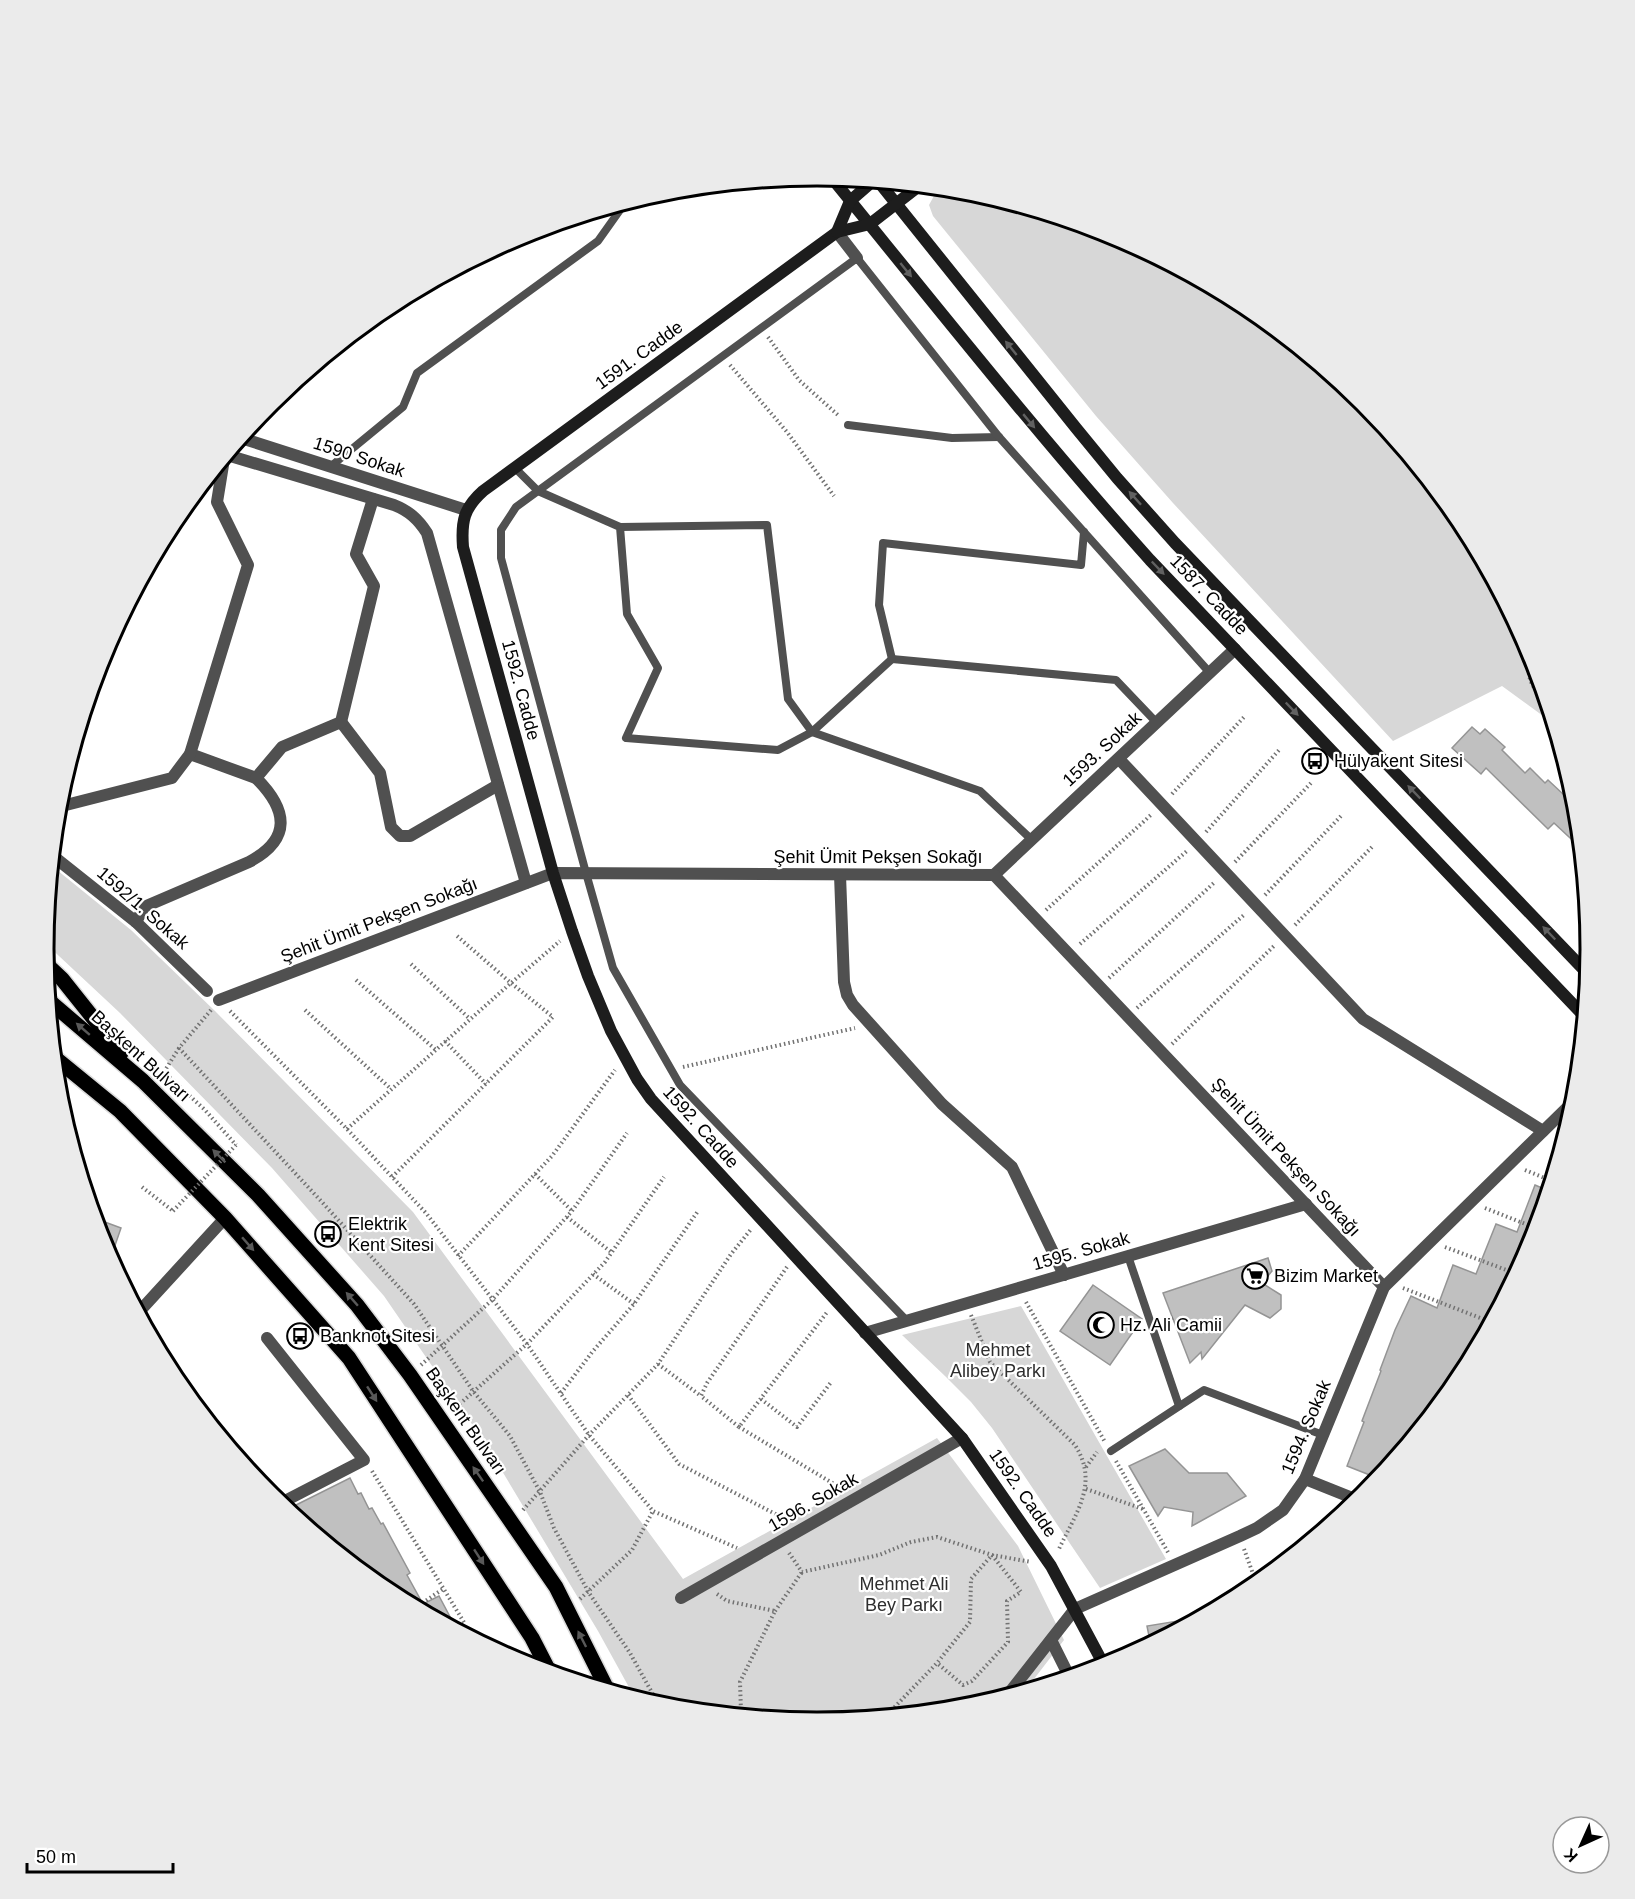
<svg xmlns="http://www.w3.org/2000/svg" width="1635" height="1899" font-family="Arial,sans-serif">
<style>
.green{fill:#d7d7d7}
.building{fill:#c0c0c0;stroke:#949494;stroke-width:1.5}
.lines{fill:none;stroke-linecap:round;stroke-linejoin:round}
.primary-casing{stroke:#dbdbdb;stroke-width:18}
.path{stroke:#727272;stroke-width:4;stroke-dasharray:1.5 3;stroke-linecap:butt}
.lane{stroke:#505050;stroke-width:8}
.street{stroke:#505050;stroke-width:12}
.secondary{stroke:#1d1d1d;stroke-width:12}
.primary{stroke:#000;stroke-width:15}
.path-bridge{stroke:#727272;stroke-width:4;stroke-dasharray:1.5 3;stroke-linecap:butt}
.oneway{fill:#616161}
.oneway2{fill:#595959}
.labels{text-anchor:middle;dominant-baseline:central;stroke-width:4.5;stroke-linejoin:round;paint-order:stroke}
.street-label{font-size:18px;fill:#000;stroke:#fff}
.poi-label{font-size:18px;fill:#000;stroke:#fff;text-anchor:start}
.park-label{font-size:18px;fill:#2e2e2e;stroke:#fff}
.rim{fill:none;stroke:#000;stroke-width:3}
</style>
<rect width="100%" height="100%" fill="#fff"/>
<g class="green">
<path d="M945,188L969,190L1114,235L1248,306L1365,402L1461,520L1533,654L1554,724L1502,686L1393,741L1173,503L1096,416L946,232L933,216L929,205L935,194Z"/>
<path d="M52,866L131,930L215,1011L413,1212L683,1579L937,1438L1018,1546L1064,1640L1024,1692L968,1709L817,1723L666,1709L636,1700L598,1631L487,1446L384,1296L272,1168L120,1013L44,942Z"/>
<path d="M1021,1306L1166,1559L1100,1588L992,1428L971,1402L945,1376L902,1335Z"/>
</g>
<g class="building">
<path d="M1472,727L1480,734L1485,729L1505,747L1502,750L1525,773L1530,768L1545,783L1548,780L1578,808L1582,849L1554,823L1548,829L1486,768L1481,774L1452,748Z"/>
<path d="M1535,1185L1549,1191L1532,1246L1461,1380L1380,1479L1347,1466L1364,1422L1362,1421L1381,1371L1380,1370L1395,1330L1411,1296L1437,1308L1453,1265L1476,1274L1496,1224L1517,1232Z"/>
<path d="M94,1218L121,1228L110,1260L102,1245Z"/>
<path d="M1268,1258L1272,1271L1262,1283L1281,1295V1309L1270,1318L1245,1305L1202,1359L1201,1352L1190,1363L1163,1293Z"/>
<path d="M1093,1285L1142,1319L1110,1365L1060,1331Z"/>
<path d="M1165,1449L1189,1473H1227L1246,1496L1192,1526L1193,1512L1164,1507L1158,1516L1129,1466Z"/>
<path d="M350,1478L358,1494L361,1493L369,1509L372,1508L381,1524L383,1523L410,1573L407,1575L423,1604L439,1596L457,1630L387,1593L286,1510Z"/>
<path d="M1196,1618L1197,1620L1153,1643V1640L1150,1641L1147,1626Z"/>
</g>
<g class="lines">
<g class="primary-casing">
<g id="primary">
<path d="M45,963L62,979L121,1053"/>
<path d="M48,1000L143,1081L258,1195L357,1305L410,1375L556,1587L608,1691"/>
<path d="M54,1057L120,1111L225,1218L349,1358L532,1638L550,1673"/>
</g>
</g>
<g class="path">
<path d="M768,337L799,380L839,416"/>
<path d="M730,365L787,432L834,496"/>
<path d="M1529,664C1527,681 1534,690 1547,700"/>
<path d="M1172,794L1245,716"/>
<path d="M1206,832L1279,750"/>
<path d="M1235,862L1311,783"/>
<path d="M1265,895L1342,815"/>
<path d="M1046,910L1152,814"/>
<path d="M1295,925L1372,847"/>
<path d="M1080,944L1188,850"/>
<path d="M411,964L470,1019"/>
<path d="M1109,978L1215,882"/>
<path d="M356,980L436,1050"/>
<path d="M1137,1008L1245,914"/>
<path d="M211,1010L179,1048L321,1201L414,1304L473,1391L510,1436L540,1492L554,1528L589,1593L630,1653L660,1707"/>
<path d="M305,1010L391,1089"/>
<path d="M230,1011L347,1129L426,1213L527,1344L589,1435L653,1511L737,1548"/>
<path d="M445,1041L486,1084"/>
<path d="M1172,1044L1275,945"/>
<path d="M179,1048L164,1072L205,1110L236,1145"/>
<path d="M683,1067L855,1028"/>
<path d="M347,1129L511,983L560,941"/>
<path d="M1525,1170L1552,1181"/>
<path d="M535,1174L572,1211"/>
<path d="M392,1177L553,1017L511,983L457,936"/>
<path d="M142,1187L173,1211"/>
<path d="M1485,1208L1538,1229"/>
<path d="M567,1217L611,1252"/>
<path d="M1445,1247L1517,1274"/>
<path d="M458,1256L552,1156L615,1070"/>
<path d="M787,1267L707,1383L701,1396L739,1427L828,1311"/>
<path d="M593,1274L634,1304"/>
<path d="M1403,1288L1488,1321L1495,1317"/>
<path d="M1026,1302L1105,1442"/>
<path d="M971,1315L990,1362L1075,1445C1100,1484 1075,1514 1058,1551"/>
<path d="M1164,1322L1173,1318"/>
<path d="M658,1364L701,1396"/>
<path d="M421,1365L492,1300L572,1211L627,1133"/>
<path d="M561,1393L593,1351L634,1304L698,1211"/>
<path d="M628,1395L679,1464L789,1521"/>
<path d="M761,1399L797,1427L832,1381"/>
<path d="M453,1410L527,1344L605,1262L664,1177"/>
<path d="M739,1427L844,1490"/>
<path d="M1116,1461L1169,1554"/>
<path d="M1086,1467L1097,1452"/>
<path d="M372,1471L465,1624L458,1631"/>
<path d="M1086,1489L1143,1509"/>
<path d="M523,1510L589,1435L658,1364L731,1254L752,1228"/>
<path d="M1244,1549L1257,1585"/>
<path d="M789,1553L802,1572L879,1555L911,1542L937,1537L992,1555L1031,1562"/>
<path d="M717,1594L727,1601L775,1611L740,1682L741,1712L744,1716"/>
<path d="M580,1599L632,1550L653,1511"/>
<path d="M415,1608L443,1589"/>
<path d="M775,1611L802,1572"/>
<path d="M885,1717L937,1663L970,1622L971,1579L992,1555L1021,1592L1007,1601L1008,1642L972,1681L963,1685L937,1663"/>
</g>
<g class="lane">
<path d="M848,425L952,438L999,437"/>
<path d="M330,467L403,407L417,373L598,241L625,203"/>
<path d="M515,468L538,491L620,527L627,614L658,668L626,738L778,750L812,732L980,791L1032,840"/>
<path d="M620,527L767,525L788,699L812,732L892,659L1116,680L1157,723"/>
<path d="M892,659L879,605L883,543L1081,565L1084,532"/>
<path d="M1128,1256L1179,1406"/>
<path d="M907,1321L680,1085L613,968L586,873L501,558V530L516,507L857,258L999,437L1210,673"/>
<path d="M1111,1451L1204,1390L1323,1435"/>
</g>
<g class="street">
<path d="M837,232L857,258"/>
<path d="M241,438L466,510"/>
<path d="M227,455L394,505C409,511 418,519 427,533L526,883"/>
<path d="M341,722L380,773L391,827L400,836H410L498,785"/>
<path d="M190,754L256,778L282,747L341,722L374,586L356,554L373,499"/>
<path d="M1119,759L1363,1019L1543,1131"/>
<path d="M58,807L172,778L190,754L248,565L217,502L224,459"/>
<path d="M53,856L136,922L207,991"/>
<path d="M840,875L844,982L847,995L853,1005L942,1104L1012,1167L1064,1275"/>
<path d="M994,875L1235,649"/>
<path d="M136,922L144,907L249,862C292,839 288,810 256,778"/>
<path d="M219,1000L553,873L994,875L1384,1287"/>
<path d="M138,1313L225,1218"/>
<path d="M865,1333L1306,1204"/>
<path d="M267,1338L364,1460L279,1504"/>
<path d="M165,1362H166L180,1387"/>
<path d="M1305,1479L1360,1501"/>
<path d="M681,1598L962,1438"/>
<path d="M1051,1640L1070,1678"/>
<path d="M1006,1697L1075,1609L1240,1536L1257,1528L1283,1510L1305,1479L1384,1287L1577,1098"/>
</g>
<g class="secondary">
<path d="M831,177C936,306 1039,436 1150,560L1585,1017"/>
<path d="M878,181L1076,428L1117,478L1175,543L1589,975"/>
<path d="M919,186L870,224L837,232L483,491C464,508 461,521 463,547L553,873L572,931L588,976L611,1031L637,1079L651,1099L962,1438L1051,1566L1105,1667"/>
<path d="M837,232L850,201L873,181"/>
</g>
<use href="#primary" class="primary"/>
<path class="path-bridge" d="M173,1211L236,1145"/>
</g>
<defs><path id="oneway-solid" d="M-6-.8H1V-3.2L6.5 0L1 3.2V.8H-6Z" transform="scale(1.5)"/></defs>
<g class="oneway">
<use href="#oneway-solid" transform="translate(906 270) rotate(51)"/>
<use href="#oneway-solid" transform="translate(1011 348) rotate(-129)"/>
<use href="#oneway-solid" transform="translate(1029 421) rotate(50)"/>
<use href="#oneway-solid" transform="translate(1135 498) rotate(-132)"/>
<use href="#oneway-solid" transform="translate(1158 568) rotate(46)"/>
<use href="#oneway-solid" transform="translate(1292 709) rotate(46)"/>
<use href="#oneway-solid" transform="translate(1414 792) rotate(-134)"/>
<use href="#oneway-solid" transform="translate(1549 933) rotate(-134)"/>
</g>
<g class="oneway2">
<use href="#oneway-solid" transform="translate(83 1029) rotate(-139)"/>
<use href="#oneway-solid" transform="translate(219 1156) rotate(-135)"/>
<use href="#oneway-solid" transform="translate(248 1244) rotate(49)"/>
<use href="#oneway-solid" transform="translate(352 1299) rotate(-131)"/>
<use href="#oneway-solid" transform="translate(372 1394) rotate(57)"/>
<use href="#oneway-solid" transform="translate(478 1474) rotate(-125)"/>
<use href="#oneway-solid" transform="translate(479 1557) rotate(57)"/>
<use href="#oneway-solid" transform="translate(582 1639) rotate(-117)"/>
</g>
<defs>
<g id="bus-ring" transform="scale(1.35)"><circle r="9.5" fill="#fff" stroke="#000" stroke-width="1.5"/><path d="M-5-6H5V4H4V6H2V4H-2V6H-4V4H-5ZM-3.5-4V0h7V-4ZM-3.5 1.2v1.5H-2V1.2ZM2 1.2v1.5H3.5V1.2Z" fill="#000"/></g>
<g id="supermarket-ring" transform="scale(1.35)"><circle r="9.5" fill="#fff" stroke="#000" stroke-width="1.5"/><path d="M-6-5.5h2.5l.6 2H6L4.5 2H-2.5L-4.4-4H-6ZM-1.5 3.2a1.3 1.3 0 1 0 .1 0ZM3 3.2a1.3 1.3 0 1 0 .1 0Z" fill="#000"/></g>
<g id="mosque-ring" transform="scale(1.35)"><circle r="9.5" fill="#fff" stroke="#000" stroke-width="1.5"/><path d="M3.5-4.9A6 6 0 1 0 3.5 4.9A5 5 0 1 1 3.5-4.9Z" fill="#000"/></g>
</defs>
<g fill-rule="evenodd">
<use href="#bus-ring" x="1315" y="761"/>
<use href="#bus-ring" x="328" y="1234"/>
<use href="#supermarket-ring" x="1255" y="1276"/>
<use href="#mosque-ring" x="1101" y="1325"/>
<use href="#bus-ring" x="300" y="1336"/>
</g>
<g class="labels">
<g class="street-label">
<text transform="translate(639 355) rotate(-36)">1591. Cadde</text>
<text transform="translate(359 457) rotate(18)">1590 Sokak</text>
<text transform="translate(1209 595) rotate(46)">1587. Cadde</text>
<text transform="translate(521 690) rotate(75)">1592. Cadde</text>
<text transform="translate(1102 749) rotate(-43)">1593. Sokak</text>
<text x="878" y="857">Şehit Ümit Pekşen Sokağı</text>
<text transform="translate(143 908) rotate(41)">1592/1. Sokak</text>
<text transform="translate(379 920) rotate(-21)">Şehit Ümit Pekşen Sokağı</text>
<text transform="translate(141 1056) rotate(42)">Başkent Bulvarı</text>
<text transform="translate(701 1127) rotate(48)">1592. Cadde</text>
<text transform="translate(1286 1157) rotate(47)">Şehit Ümit Pekşen Sokağı</text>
<text transform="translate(1081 1251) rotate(-16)">1595. Sokak</text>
<text transform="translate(466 1421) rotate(55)">Başkent Bulvarı</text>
<text transform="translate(1306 1427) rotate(-67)">1594. Sokak</text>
<text transform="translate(1023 1493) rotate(55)">1592. Cadde</text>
<text transform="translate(813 1502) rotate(-30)">1596. Sokak</text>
</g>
<g class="poi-label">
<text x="1334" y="761">Hülyakent Sitesi</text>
<text x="348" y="1224">Elektrik<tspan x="348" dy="21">Kent Sitesi</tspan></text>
<text x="1274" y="1276">Bizim Market</text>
<text x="1120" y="1325">Hz. Ali Camii</text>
<text x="320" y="1336">Banknot Sitesi</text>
</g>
<g class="park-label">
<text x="998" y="1350">Mehmet<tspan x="998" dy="21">Alibey Parkı</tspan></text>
<text x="904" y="1584">Mehmet Ali<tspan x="904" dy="21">Bey Parkı</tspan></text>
</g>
</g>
<path d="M0 0H1635V1899H0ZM54 949a763 763 0 1 1 1526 0a763 763 0 1 1-1526 0Z" fill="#ebebeb" fill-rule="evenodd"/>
<path class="rim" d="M54 949a763 763 0 1 1 1526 0a763 763 0 1 1-1526 0Z"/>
<g transform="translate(1581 1845) rotate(225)"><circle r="28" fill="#ffffff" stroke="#999999" stroke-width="1.5"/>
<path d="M0-4.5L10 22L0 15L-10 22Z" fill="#000000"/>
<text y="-9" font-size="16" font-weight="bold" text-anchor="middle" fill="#000000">K</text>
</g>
<path d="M27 1863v9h146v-9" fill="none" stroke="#000000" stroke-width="3"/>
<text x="36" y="1863" font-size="18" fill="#000000" stroke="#ffffff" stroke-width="4.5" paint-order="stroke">50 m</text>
</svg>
